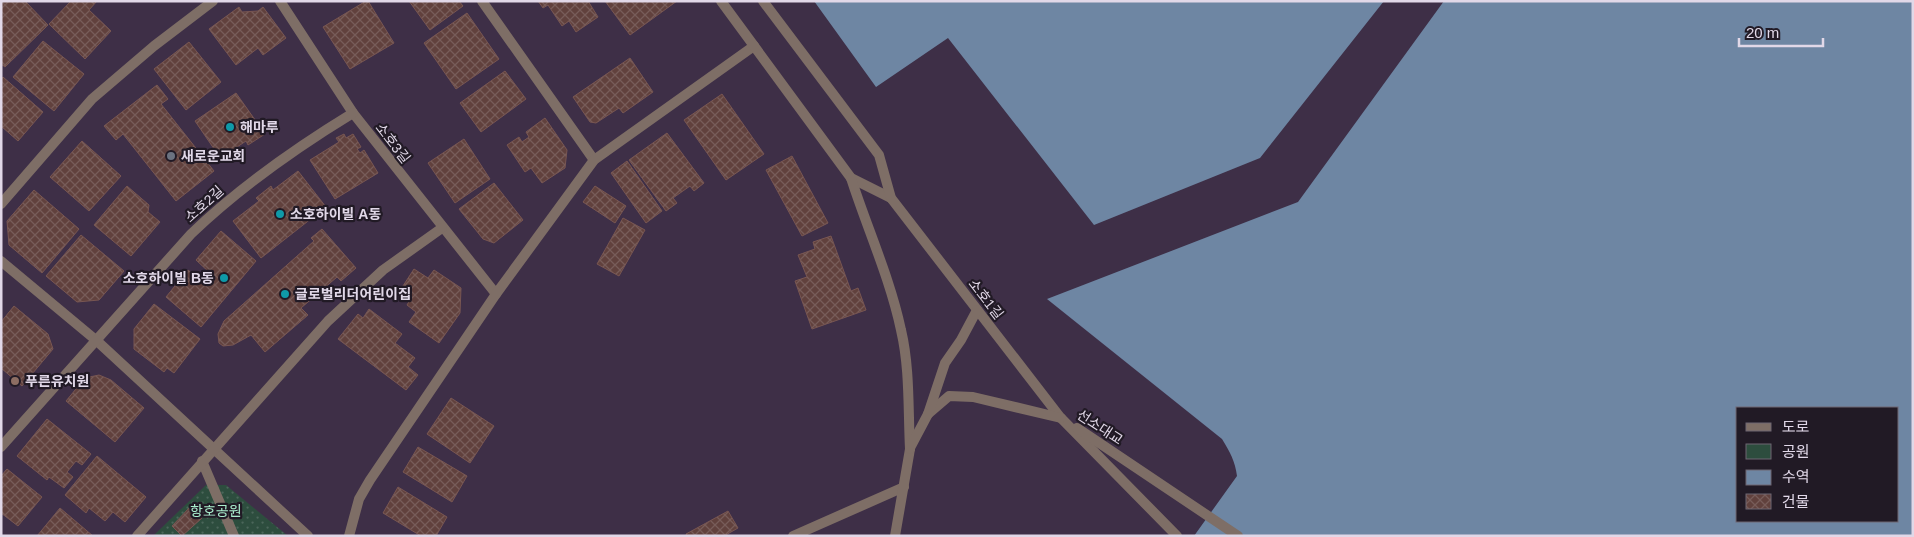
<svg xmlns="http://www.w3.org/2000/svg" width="1914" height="537" font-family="Helvetica,'Noto Sans KR',sans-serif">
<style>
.green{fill:url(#green-dots)}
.water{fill:#6e86a3;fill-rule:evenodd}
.building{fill:url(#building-cross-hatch);stroke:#785652}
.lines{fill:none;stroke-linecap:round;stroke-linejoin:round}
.pedestrian{stroke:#7e6e66;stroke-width:10}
.minor{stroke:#7e6e66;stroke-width:10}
.tertiary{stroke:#7e6e66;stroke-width:10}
.culture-dot{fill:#0f9aa8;stroke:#211a25;stroke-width:2}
.worship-dot{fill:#6b7280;stroke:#211a25;stroke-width:2}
.education-dot{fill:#8d6e63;stroke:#211a25;stroke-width:2}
.labels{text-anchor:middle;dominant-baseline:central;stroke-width:4.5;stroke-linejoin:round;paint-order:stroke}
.poi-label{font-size:14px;font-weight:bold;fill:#e1d8e8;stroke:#211a25;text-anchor:start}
.street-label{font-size:14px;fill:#e1d8e8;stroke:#211a25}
.park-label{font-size:14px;fill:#a9edcd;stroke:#211a25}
</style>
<defs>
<pattern id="green-dots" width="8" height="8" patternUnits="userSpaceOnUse" patternTransform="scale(1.25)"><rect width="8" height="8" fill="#2d4d3e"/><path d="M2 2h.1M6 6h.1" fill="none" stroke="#4b665a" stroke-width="1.8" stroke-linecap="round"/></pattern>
<pattern id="building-cross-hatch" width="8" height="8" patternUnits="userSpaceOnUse" patternTransform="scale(1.25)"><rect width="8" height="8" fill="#61413d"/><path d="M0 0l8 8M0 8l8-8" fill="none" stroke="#775c59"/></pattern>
</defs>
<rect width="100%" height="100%" fill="#3e2f47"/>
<path class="green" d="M206,485H226L288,536H153Z"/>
<g class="water">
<path d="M814,1H1384L1260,158L1094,225L948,38L876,87Z"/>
<path d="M1444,1H1913V536H1194L1237,476C1235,461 1230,452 1222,439L1047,299L1298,202ZM1738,408H1898V521H1738Z"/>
</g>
<g class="building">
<path d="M1,1H25L48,25L5,67L1,64Z"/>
<path d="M71,1H97L89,10L111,31L85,59L49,24Z"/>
<path d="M366,1H368L394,43L350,69L323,27Z"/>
<path d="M409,1H459L463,6L430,30Z"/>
<path d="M538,1H588L598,17L576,32L569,21L562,26L548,5L543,8Z"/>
<path d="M605,1H677L630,35Z"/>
<path d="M239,7L242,12L258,11L263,7L286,38L263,55L258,48L236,65L209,29Z"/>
<path d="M467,13L499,59L456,89L424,43Z"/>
<path d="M43,41L84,74L54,111L13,77Z"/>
<path d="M189,42L221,82L186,110L154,69Z"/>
<path d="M630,58L653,92L623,113L619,108L596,123L590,122L573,97Z"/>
<path d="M505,71L526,99L481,132L460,103Z"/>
<path d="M3,77L43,112L18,141L1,126V80Z"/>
<path d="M157,85L168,99L161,104L214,171L176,201L123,134L116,140L104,126Z"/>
<path d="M236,93L265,134L248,145L246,141L237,147L240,151L223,162L195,121Z"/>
<path d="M722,94L764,154L726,180L684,120Z"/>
<path d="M545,118L567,150L565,168L542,183L531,168L525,172L507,145L519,137L522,142L529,137L526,132Z"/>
<path d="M667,133L704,183L694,191L690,186L673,198L677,203L666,211L629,160Z"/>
<path d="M344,134L346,138L353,134L361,147L357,149L360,153L364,150L378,173L335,199L310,160L339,142L336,138Z"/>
<path d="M464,139L490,179L455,203L428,163Z"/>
<path d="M82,141L121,176L89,211L50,177Z"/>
<path d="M792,156L828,223L802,236L766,170Z"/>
<path d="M627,161L662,211L646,223L611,173Z"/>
<path d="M298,171L326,207L261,258L233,221L259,201L256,198L271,186L273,190Z"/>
<path d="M494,183L523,220L494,243L483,239L459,209Z"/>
<path d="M127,186L149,205L148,212L160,222L131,256L94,225Z"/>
<path d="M595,186L626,206L615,223L583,202Z"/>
<path d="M34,190L79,229L42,273L9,245L7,221Z"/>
<path d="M623,218L645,230L619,276L597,264Z"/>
<path d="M322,229L356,268L341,281L337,277L301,308L308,315L265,352L251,335L233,345L223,346L219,343L218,334L224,321L314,241L311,238Z"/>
<path d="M221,231L256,261L201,327L166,297L188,270L204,283L211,274L196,260Z"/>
<path d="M81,235L124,271L99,300L77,302L46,276Z"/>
<path d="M831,236L851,291L858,288L866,310L812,329L795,281L807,277L798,255L815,249L813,242Z"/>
<path d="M414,269L428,278L434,270L461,288L460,313L439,343L409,322L416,312L407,305L410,300L399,292Z"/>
<path d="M154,304L200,339L174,373L167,368L164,372L134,349V329Z"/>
<path d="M14,306L48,334L53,349L22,386L1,368V322Z"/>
<path d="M369,309L402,334L395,343L415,358L408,367L418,375L406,390L338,339L358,314L363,318Z"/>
<path d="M99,375L111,380L144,408L115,442L66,401L85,378Z"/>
<path d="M451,398L494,426L470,463L427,434Z"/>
<path d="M47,419L91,454L82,465L76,461L67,472L73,477L64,488L49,477L47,480L17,456Z"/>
<path d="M418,447L467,476L452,502L403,472Z"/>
<path d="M97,456L146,497L125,522L113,512L105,521L89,508L86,513L65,495Z"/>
<path d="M7,469L42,497L18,526L1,513V476Z"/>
<path d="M398,487L447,517L436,536H421L383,513Z"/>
<path d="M190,507L202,518L182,536L172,526Z"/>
<path d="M60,508L93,536H37Z"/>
<path d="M728,511L738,528L724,536H687L686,534Z"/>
</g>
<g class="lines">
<path class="pedestrian" d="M202,461L234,536"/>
<g class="minor">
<path d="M280,1L353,113L496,294"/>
<path d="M482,1L594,160"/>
<path d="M1,204L92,99L154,46L213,1"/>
<path d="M1,261L97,341L308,536"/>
<path d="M1,447L191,234C240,187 294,149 353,113"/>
<path d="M137,536L328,321L383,270L442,228"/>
<path d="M349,536L359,499L370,480L496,294L594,160L754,46"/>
<path d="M793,536L904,487"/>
<path d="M895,536L910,449"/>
</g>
<g class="tertiary">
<path d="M721,1L851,178L891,198"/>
<path d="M763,1L879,155L891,198L1060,417L1177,536"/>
<path d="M851,178C867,228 890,278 901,330C910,368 908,410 910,449"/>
<path d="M928,414L949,396L973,397L1061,418"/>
<path d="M1077,428L1238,536"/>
<path d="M910,448L928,414L945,363L961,340L977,310"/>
</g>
</g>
<g class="culture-dot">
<circle cx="230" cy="127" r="5"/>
<circle cx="280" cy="214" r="5"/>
<circle cx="224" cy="278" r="5"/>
<circle cx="285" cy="294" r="5"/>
</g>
<circle class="worship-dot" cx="171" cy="156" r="5"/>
<circle class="education-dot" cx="15" cy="381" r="5"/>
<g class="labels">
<g class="poi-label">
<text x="240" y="127">해마루</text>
<text x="181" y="156">새로운교회</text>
<text x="290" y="214">소호하이빌 A동</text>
<text x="214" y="278" text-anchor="end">소호하이빌 B동</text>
<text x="295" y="294">글로벌리더어린이집</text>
<text x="25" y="381">푸른유치원</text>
</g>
<g class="street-label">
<text transform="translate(393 143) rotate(52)">소호3길</text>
<text transform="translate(204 204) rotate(-42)">소호2길</text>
<text transform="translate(986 299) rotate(52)">소호1길</text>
<text transform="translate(1100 427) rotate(33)">선소대교</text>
</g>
<g class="park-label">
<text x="216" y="511">항호공원</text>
</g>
</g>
<rect width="1914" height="537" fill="none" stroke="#e1d8e8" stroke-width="5"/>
<rect x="1736" y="407" width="162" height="115" fill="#211a25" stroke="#6e6673"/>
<rect x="1746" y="423" width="25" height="8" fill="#7e6e66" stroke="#6e6673"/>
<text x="1782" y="432" font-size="15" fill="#e1d8e8">도로</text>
<rect x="1746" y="444" width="25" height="15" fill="#2d4d3e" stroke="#6e6673"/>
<text x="1782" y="457" font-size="15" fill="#e1d8e8">공원</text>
<rect x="1746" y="470" width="25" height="15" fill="#6e86a3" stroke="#6e6673"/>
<text x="1782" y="482" font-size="15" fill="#e1d8e8">수역</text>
<rect x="1746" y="494" width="25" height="15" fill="url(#building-cross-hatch)" stroke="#6e6673"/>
<text x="1782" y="507" font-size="15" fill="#e1d8e8">건물</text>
<path d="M1739 38v8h84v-8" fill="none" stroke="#e1d8e8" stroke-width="2.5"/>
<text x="1746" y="38" font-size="15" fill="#e1d8e8" stroke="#211a25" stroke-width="4" paint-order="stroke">20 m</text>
</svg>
